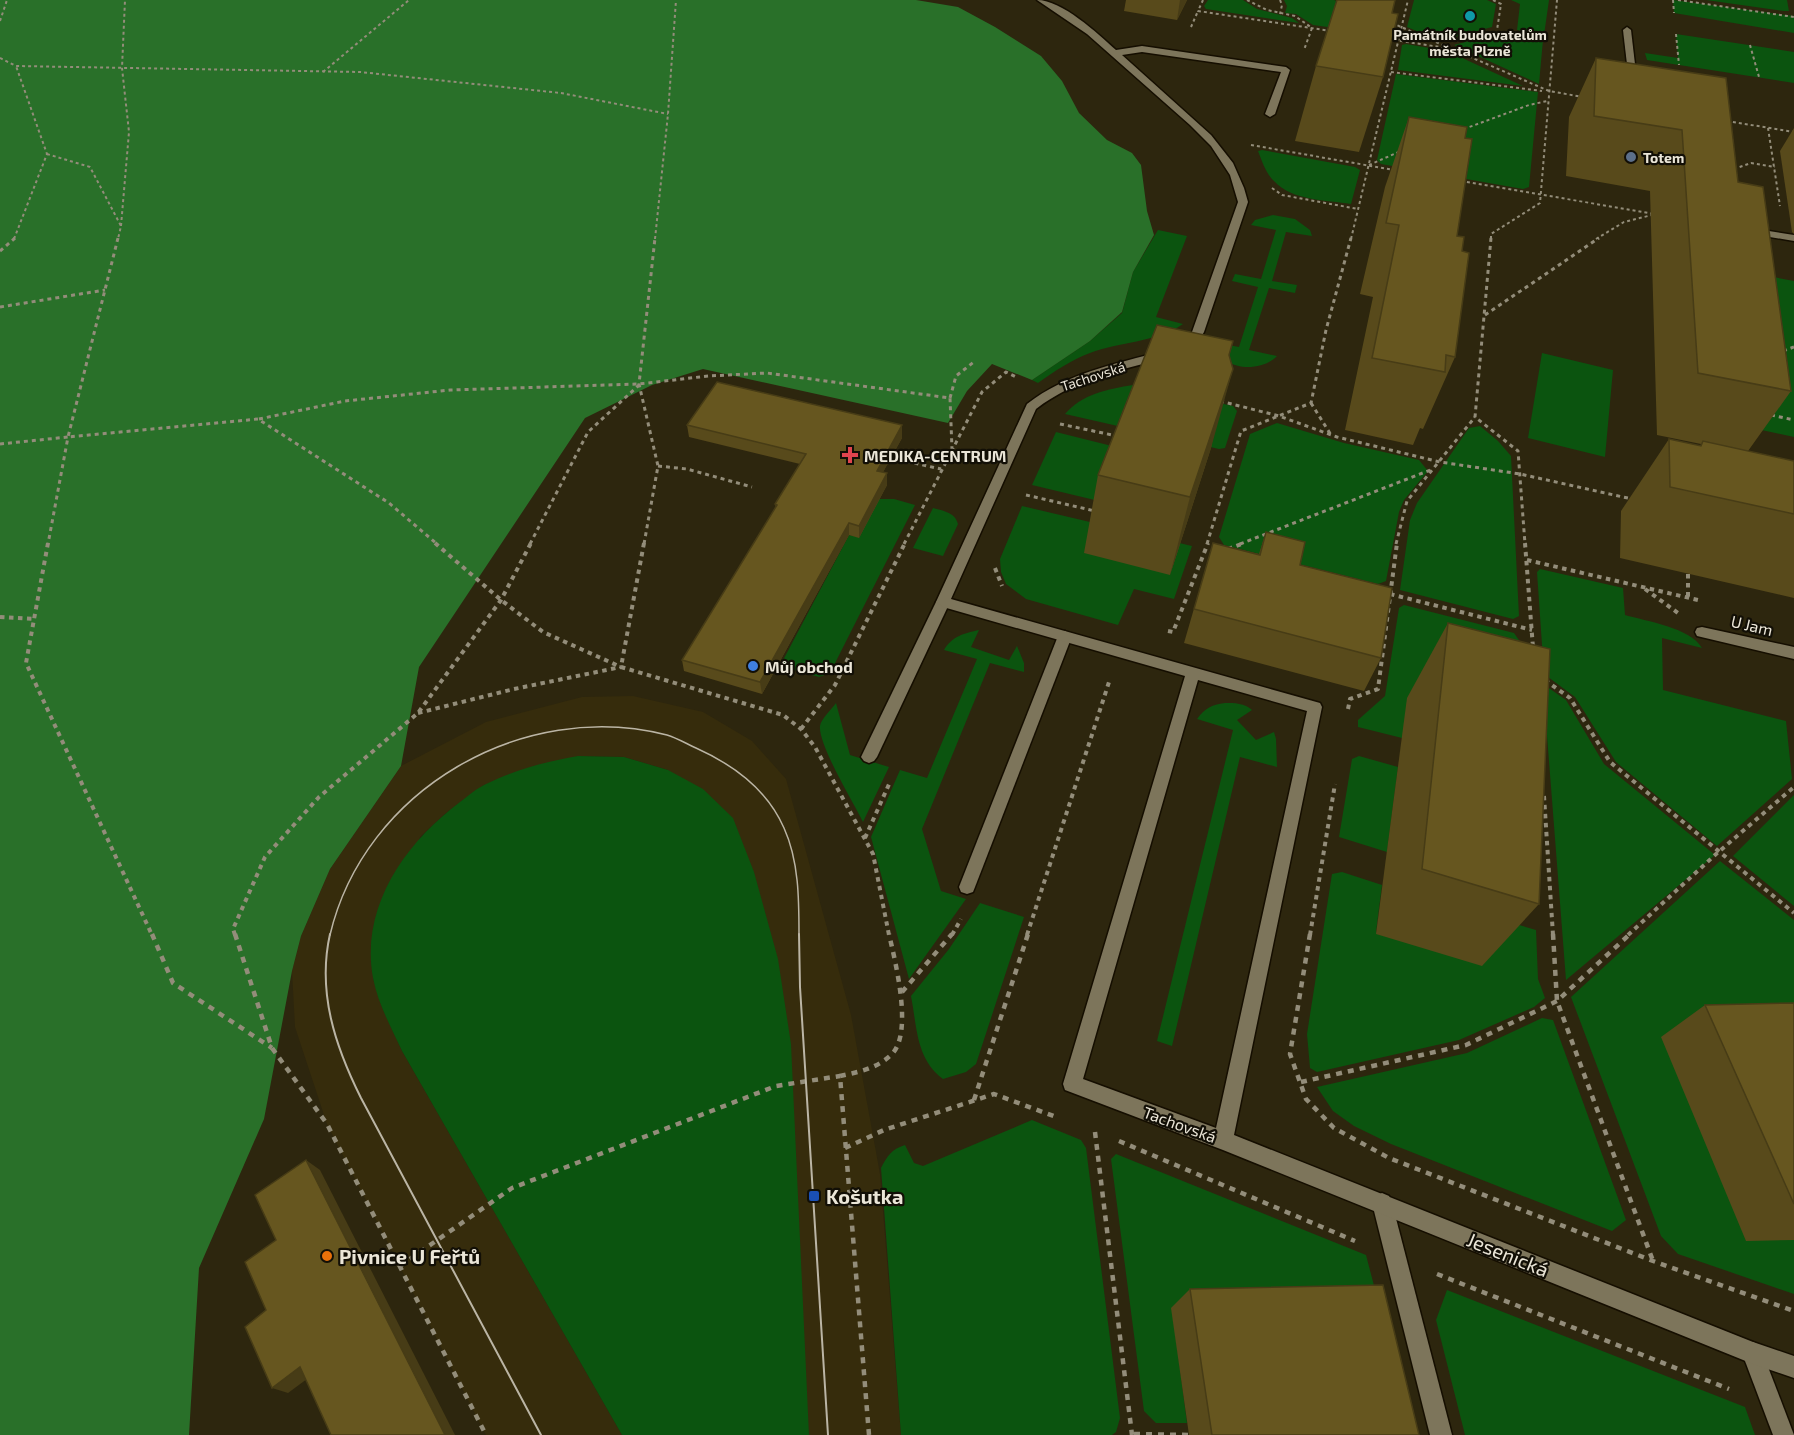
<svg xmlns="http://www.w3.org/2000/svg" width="1794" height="1435" font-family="'Exo 2',sans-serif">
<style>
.built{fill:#362c0c}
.green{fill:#0b540f}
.forest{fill:#297029}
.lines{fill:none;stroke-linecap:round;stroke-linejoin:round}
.service-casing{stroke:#150e00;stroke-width:3}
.minor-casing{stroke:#150e00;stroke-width:3}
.path-far3{stroke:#938d7a;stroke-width:2;stroke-dasharray:3 3;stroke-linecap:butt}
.path-far2{stroke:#938d7a;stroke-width:3;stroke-dasharray:4 4;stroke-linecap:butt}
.path-far1{stroke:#938d7a;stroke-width:4;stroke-dasharray:4.5 4.5;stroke-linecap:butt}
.path{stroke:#938d7a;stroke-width:4.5;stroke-dasharray:6 6;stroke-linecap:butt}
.service{fill:#7d755b;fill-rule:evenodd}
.minor{fill:#7d755b;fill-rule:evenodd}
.tram-far1{stroke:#bbb5a5;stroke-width:1.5}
.tram{stroke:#bbb5a5;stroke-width:2}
.wall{fill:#584a1b}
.shaded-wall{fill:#473c16}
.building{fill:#66561f;stroke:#473c16;stroke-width:1.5}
.culture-dot{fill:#0f9aa8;stroke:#120f06;stroke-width:2}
.service-dot{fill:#5c6f8a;stroke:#120f06;stroke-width:2}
.health-dot{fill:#e0444e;stroke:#120f06;stroke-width:2}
.shop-dot{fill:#3f7fe0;stroke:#120f06;stroke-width:2}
.transit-dot{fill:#1a4fb4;stroke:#120f06;stroke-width:2}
.food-dot{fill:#e8710a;stroke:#120f06;stroke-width:2}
.labels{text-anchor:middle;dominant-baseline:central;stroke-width:4.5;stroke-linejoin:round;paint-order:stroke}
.far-poi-label{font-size:14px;font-weight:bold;fill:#ebe6d8;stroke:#120f06}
.far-street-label{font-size:14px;fill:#ebe6d8;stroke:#120f06}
.poi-label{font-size:16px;font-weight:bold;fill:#ebe6d8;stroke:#120f06;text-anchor:start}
.street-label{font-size:16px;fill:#ebe6d8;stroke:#120f06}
.near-poi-label{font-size:20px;font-weight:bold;fill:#ebe6d8;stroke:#120f06;text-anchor:start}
.near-street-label{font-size:20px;fill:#ebe6d8;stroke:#120f06}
</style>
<rect width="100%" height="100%" fill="#2d260e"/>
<path class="built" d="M633,696L703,712L752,741L786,779L851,1015L880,1174L901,1435H809L668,770L624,757L578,756L484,785L446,813L420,837L373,978L382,1007L402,1051L622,1435H486L327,1124L295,1027L292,971L301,936L330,869L401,766L486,722L582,697Z"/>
<g class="green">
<path d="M1208,0H1243L1257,9L1292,18L1299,23L1206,9L1204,6Z"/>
<path d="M1284,0H1334L1395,27L1394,36L1313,25L1296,14L1285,13L1287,6Z"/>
<path d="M1414,0H1487L1496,4L1492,27L1440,41L1407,27Z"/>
<path d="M1511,0H1549L1544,35L1517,30L1520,4Z"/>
<path d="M1673,0L1794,16V33L1674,13Z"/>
<path d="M1706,0H1787L1789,11H1784Z"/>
<path d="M1498,33L1543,40L1539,84L1454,45Z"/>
<path d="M1676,34L1794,52V83L1647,60L1645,53L1678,58Z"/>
<path d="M1406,44L1447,51L1523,86L1398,70L1402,45Z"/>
<path d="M1396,74L1538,92L1529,187L1523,189L1381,164L1377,160Z"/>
<path d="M1262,150L1355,167L1360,170L1351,204C1327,200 1292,201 1274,181C1266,174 1262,161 1258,151Z"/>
<path d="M1273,215L1295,219L1310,230L1312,236L1286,232L1272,281L1297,285L1295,293L1269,288L1249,350L1277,356C1266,368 1241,371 1227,361C1221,357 1216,348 1212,342L1239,347L1258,287L1232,281L1235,274L1261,279L1276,230L1251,225L1255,220Z"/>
<path d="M1158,230L1187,236L1156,317L1183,324C1157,342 1119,342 1090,353C1071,360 1055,371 1038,383L1032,380L1090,341L1122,313L1133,272Z"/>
<path d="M1727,268L1794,281V437L1743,426Z"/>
<path d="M1542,353L1613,370L1605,457L1528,438Z"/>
<path d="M1133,385L1233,406L1237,411L1225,448L1219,449L1065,414C1082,394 1108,389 1133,385Z"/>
<path d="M1277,423L1344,443L1419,460L1428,471L1404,500L1399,512L1386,581L1378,584L1224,545L1219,537L1250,434Z"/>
<path d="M1480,426L1498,441L1511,456L1519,616L1513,619L1400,590L1410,520L1417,503L1469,428Z"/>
<path d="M1056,432L1124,449L1103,502L1032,485Z"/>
<path d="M879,499H894L915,505L830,673L819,677L780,666L849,535L859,537Z"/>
<path d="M1022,506L1192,546L1174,599L1134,589L1118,625L1026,599L1006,584L1001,572L1000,559Z"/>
<path d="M933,508C943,511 955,512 958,524L943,556L913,548Z"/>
<path d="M1540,569L1623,588L1625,615C1646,621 1691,628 1702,648L1662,638L1663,690L1786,721L1792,779L1717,846L1616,762L1575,697L1544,674L1537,572Z"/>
<path d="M1404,605L1514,633L1521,643L1402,738L1358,727V720L1385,696L1399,608Z"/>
<path d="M979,630L971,647L1009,660L1017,646L1024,663V672L990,663L922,829L941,891L966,899L909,979L871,837L900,770L927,778L977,659L944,650C952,636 965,633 979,630Z"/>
<path d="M1543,684L1566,700L1604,764L1715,855L1566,980Z"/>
<path d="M836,703L850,755L889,767L863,822C854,803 818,745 820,726C821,719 831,710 836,703Z"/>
<path d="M1225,703C1234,703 1245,703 1252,710L1237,720L1256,740L1274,732L1276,739L1277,767L1240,757L1172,1046L1157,1041L1233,730L1197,719C1205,708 1211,705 1225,703Z"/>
<path d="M578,756L624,757L668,770L703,789L733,818L754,872L778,959L791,1044L809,1435H622L402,1051C391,1027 378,1004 373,978C360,907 405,843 460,802C468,796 477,788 486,784C517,769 545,762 578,756Z"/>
<path d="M1359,756L1398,767L1387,852L1339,837L1352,759Z"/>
<path d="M1794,795V906L1733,856Z"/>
<path d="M1720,861L1794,920V1294L1678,1254L1661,1236L1571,997Z"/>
<path d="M1342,872L1382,885L1376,932L1485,915L1536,930L1538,979L1545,998L1534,1007L1459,1040L1317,1072L1310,1068L1307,1034L1332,874Z"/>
<path d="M980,903L1024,917L976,1064L966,1072L943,1079C916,1059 917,1027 911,996L949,949Z"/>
<path d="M1542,1018L1553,1020L1626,1220L1612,1231L1391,1144L1354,1126L1333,1111L1317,1087L1467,1053Z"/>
<path d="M1032,1120L1081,1140L1086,1148L1120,1418L1116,1432L1112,1435H901L881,1168C887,1156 892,1149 905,1145L914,1163L923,1166Z"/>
<path d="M1116,1154L1366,1255L1377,1297L1172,1308L1187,1423H1156L1144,1411L1111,1159Z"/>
<path d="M1447,1290L1745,1407L1755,1435H1465L1436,1320Z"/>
</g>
<path class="forest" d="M0,0H916L958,7L995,27L1041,56L1062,81L1079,113L1107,140L1132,153L1141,165L1147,211L1154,235L1133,272L1122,312L1090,341L1032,380L992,364L967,391L948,423L703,369L652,385L585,418L419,667L401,766L330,869L301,936L292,971L264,1119L199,1268L189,1435H0Z"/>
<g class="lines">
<g class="service-casing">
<g id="service">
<path d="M1627,27L1631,30L1636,73L1632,76L1628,73L1623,30Z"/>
<path d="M943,597L950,602L877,757L874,761L869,763L864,761L861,757L936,602Z"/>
<path d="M1065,631L1072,636L975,887L973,892L967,894L961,892L959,887L1058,636Z"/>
<path d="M1382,1193L1389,1196L1392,1203L1452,1435H1430L1372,1203L1375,1196Z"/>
<path d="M1753,1342L1760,1346L1794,1435H1773L1742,1353L1746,1346Z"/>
</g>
</g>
<g class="minor-casing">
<g id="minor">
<path d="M1037,0C1062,0 1097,33 1116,50L1142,46L1286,67L1290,70L1275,114L1270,117L1265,114L1281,72L1142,52L1122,55L1211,135L1233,163L1244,188L1248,202L1204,332C1199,341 1192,351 1181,348L1179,346L1192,332L1238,202L1230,175L1211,146L1190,125L1087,34Z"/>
<path d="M1750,228L1794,235V241L1746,233L1745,231Z"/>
<path d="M1163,351L1167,352V358C1120,370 1075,379 1036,409L951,599L1320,703L1322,707L1234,1135L1753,1342L1794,1356V1378L1753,1364L1223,1150L1065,1090L1063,1084L1185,676L943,607L936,602L1027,404C1067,373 1115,364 1163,351ZM1198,680L1307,711L1216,1128L1083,1079Z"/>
<path d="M1702,627L1794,647V659L1697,636L1695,632L1697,628Z"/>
</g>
</g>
<g class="path-far3">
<path d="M1203,0L1198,11L1331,31"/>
<path d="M1247,0L1267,10L1295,16L1312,28L1304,50"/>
<path d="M1280,0L1282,5L1280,14"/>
<path d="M1493,0L1501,4L1497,30"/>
<path d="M1673,0L1674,13"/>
<path d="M1678,0L1794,17"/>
<path d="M0,21L7,0"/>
<path d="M1392,23L1549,91L1583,97"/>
<path d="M1191,27L1198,11"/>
<path d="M1676,34L1679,65"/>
<path d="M1388,39L1446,48"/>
<path d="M1750,45L1759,77"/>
<path d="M0,58L16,66L360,72L561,93L668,114"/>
<path d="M323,72L409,0"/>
<path d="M1391,72L1542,91"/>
<path d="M1727,121L1794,132"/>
<path d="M1768,128L1780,206"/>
<path d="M1464,129L1529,105L1547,101"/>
<path d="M1251,145L1394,170"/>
<path d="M47,154L90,167L121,226L118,239"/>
<path d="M1369,165L1401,151"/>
<path d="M1734,169L1751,163L1775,167"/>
<path d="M1461,181L1655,214"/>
<path d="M1272,188L1282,195L1358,209"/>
<path d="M121,226L129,132L122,68L125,0"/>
<path d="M14,239L47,154L16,66"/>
<path d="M655,239L668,114L676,0"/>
<path d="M1351,239L1408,0"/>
<path d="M1491,239V234L1540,203L1557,0"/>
<path d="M1596,239L1624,222L1652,215"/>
</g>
<g class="path-far2">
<path d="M118,238L68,437L258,419L389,503L437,544"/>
<path d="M1491,238L1475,417L1518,451L1525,544"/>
<path d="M0,251L15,238"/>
<path d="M0,307L105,290"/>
<path d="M1485,315L1599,238"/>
<path d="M1783,351L1794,347"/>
<path d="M950,398L956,376L975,361"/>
<path d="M1220,401L1279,416L1337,437L1440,462L1520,474L1632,499"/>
<path d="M1311,403L1331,435"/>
<path d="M1771,415L1794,420"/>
<path d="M259,419L345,401L450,390L639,384L708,376L767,373L950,398L952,449"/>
<path d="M1060,424L1117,436"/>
<path d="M0,444L68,437L48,544"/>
<path d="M891,458L941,469"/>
<path d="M658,466L687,469L752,487"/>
<path d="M1026,495L1095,511"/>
<path d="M530,544L588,432L639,385"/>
<path d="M644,544L658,466L639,384L655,238"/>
<path d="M904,544L982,392L1006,372L1018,378"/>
<path d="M1207,544L1241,431L1311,403L1326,330L1351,238"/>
<path d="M1240,544L1433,469"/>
<path d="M1396,544L1407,501L1475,417"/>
</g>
<g class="path-far1">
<path d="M48,543L26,663L152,935"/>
<path d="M435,543L501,600L543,632L621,667"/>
<path d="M644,543L621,667L783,715L801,729L815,747L873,854L889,935"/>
<path d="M1525,543L1533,648"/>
<path d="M1228,549L1244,543"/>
<path d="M1527,560L1698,600"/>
<path d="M995,568L1002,586"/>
<path d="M1688,574V598"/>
<path d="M1645,589L1678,613"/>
<path d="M1390,594L1532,630"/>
<path d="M0,617L35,619"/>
<path d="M1168,631L1173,632L1208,543"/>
<path d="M1545,680L1570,698L1610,762L1794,913"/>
<path d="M1348,709L1350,699L1378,689L1397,543"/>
<path d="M418,713L514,689L621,667"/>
<path d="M801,729L835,685L905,543"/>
<path d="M1544,796L1553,935"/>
<path d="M865,838L890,782"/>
<path d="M235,935L233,929L265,857L319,797L418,713L501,600L531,543"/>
<path d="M952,935L961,919"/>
<path d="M1027,935L1110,679"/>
<path d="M1310,935L1335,784"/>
<path d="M1628,935L1715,855L1794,787"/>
</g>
<g class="path">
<path d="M152,934L173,983L272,1048"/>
<path d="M235,934L272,1048L327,1124L486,1435"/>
<path d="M1310,934L1290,1054L1306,1099L1334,1128L1389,1158L1653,1261L1794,1311"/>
<path d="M1553,934L1557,1001L1653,1261"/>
<path d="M902,992L952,934"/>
<path d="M1301,1082L1466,1045L1557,1001L1630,934"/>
<path d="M974,1100L1028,934"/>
<path d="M1095,1132L1132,1435"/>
<path d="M1119,1141L1355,1241"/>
<path d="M845,1148L884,1130L994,1094L1059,1118"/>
<path d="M400,1266L512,1188L776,1086L840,1076"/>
<path d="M1437,1274L1729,1389"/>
<path d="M1134,1434L1190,1435"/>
<path d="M869,1435L840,1076C858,1072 876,1069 891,1055C914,1034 895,961 889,934"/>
</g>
<use href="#service" class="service"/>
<use href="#minor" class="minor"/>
<path class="tram-far1" d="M330,935C364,790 523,698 667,735C677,738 687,744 696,748C734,765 767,789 784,828C799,861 799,900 799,935"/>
<g class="tram">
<path d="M330,934C317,992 335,1046 361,1098L541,1435"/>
<path d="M799,934L800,987L828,1435"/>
</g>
</g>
<g class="wall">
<path d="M1126,0H1187L1177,20L1124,11Z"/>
<path d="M1392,13L1383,77L1359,152L1295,141L1316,66Z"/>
<path d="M1596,58L1726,78L1738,182L1791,391L1748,451L1794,461V598L1620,558L1621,511L1669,439L1700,446L1701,444L1657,435L1650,191L1566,176L1569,117Z"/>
<path d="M1409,117L1457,236L1462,251L1455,357L1423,429L1420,428L1413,445L1345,430L1373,297L1360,294L1385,187Z"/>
<path d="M1794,128V234L1792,232L1780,151Z"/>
<path d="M1233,341L1229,356L1211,448L1170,575L1084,553L1098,475Z"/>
<path d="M687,425L902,438L883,472L887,473V485L859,538L849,535L762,694L684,671L682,660L776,508L775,504L800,464L689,437Z"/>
<path d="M1266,532L1300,565L1381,658L1364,691L1184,643L1213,543L1259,554Z"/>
<path d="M1448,623L1539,904L1482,966L1376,934L1407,698Z"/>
<path d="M1794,1003V1240L1746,1241L1661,1037L1705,1005Z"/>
<path d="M1190,1289L1419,1435H1189L1171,1308Z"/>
</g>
<g class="shaded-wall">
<path d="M1180,0H1187L1177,20Z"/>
<path d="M1233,369L1211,448L1170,575L1190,497Z"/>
<path d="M902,425V438L877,483V471Z"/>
<path d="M887,473V485L859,538V526Z"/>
<path d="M849,523V535L762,694L760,682Z"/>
<path d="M306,1160L320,1170L455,1435H445Z"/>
<path d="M300,1367L315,1373L288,1393L272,1388Z"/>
</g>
<g class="building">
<path d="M1337,0H1395L1392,13L1398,14L1383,77L1316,66Z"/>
<path d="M1596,58L1726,78L1738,182L1763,187L1791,391L1698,373L1682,130L1594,116Z"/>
<path d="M1409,117L1467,127L1465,138L1472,139L1457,236L1464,237L1462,251L1469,253L1455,357L1446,355L1445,372L1372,358L1399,225L1386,223Z"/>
<path d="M1157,325L1233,341L1229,355L1233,369L1190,497L1098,475Z"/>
<path d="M717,382L902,425L877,471L887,473L859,526L849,523L760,682L682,660L777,505L775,504L806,454L687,425Z"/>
<path d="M1669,439L1701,446L1703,441L1794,461V514L1670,487Z"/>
<path d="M1266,532L1305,542L1300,565L1392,588L1381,658L1194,609L1213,543L1260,555Z"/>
<path d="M1448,623L1550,649L1539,904L1422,869Z"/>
<path d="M1794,1003V1204L1705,1005Z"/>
<path d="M306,1160L445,1435H331L300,1367L272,1388L245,1327L266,1310L245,1262L276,1240L255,1195Z"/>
<path d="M1383,1285L1419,1435H1212L1190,1289Z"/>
</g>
<circle class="culture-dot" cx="1470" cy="16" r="6"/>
<circle class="service-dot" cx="1631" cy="157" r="6"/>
<path class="health-dot" d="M847 446h6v6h6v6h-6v6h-6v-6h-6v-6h6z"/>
<circle class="shop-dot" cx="753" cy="666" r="6"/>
<rect class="transit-dot" x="808" y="1190" width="12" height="12" rx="3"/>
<circle class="food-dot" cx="327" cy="1256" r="6"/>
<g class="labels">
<g class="far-poi-label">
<text x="1470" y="34">Památník budovatelům<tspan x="1470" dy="16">města Plzně</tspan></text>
<text x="1643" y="157" text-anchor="start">Totem</text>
</g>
<g class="far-street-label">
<text transform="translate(1093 376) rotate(-18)">Tachovská</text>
</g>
<g class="poi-label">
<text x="864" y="455">MEDIKA-CENTRUM</text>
<text x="765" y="666">Můj obchod</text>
</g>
<g class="street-label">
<text transform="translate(1752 625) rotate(13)">U Jam</text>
<text transform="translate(1180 1124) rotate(20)">Tachovská</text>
</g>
<g class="near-poi-label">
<text x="826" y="1196">Košutka</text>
<text x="339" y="1256">Pivnice U Feřtů</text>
</g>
<g class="near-street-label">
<text transform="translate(1508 1254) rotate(22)">Jesenická</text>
</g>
</g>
</svg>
